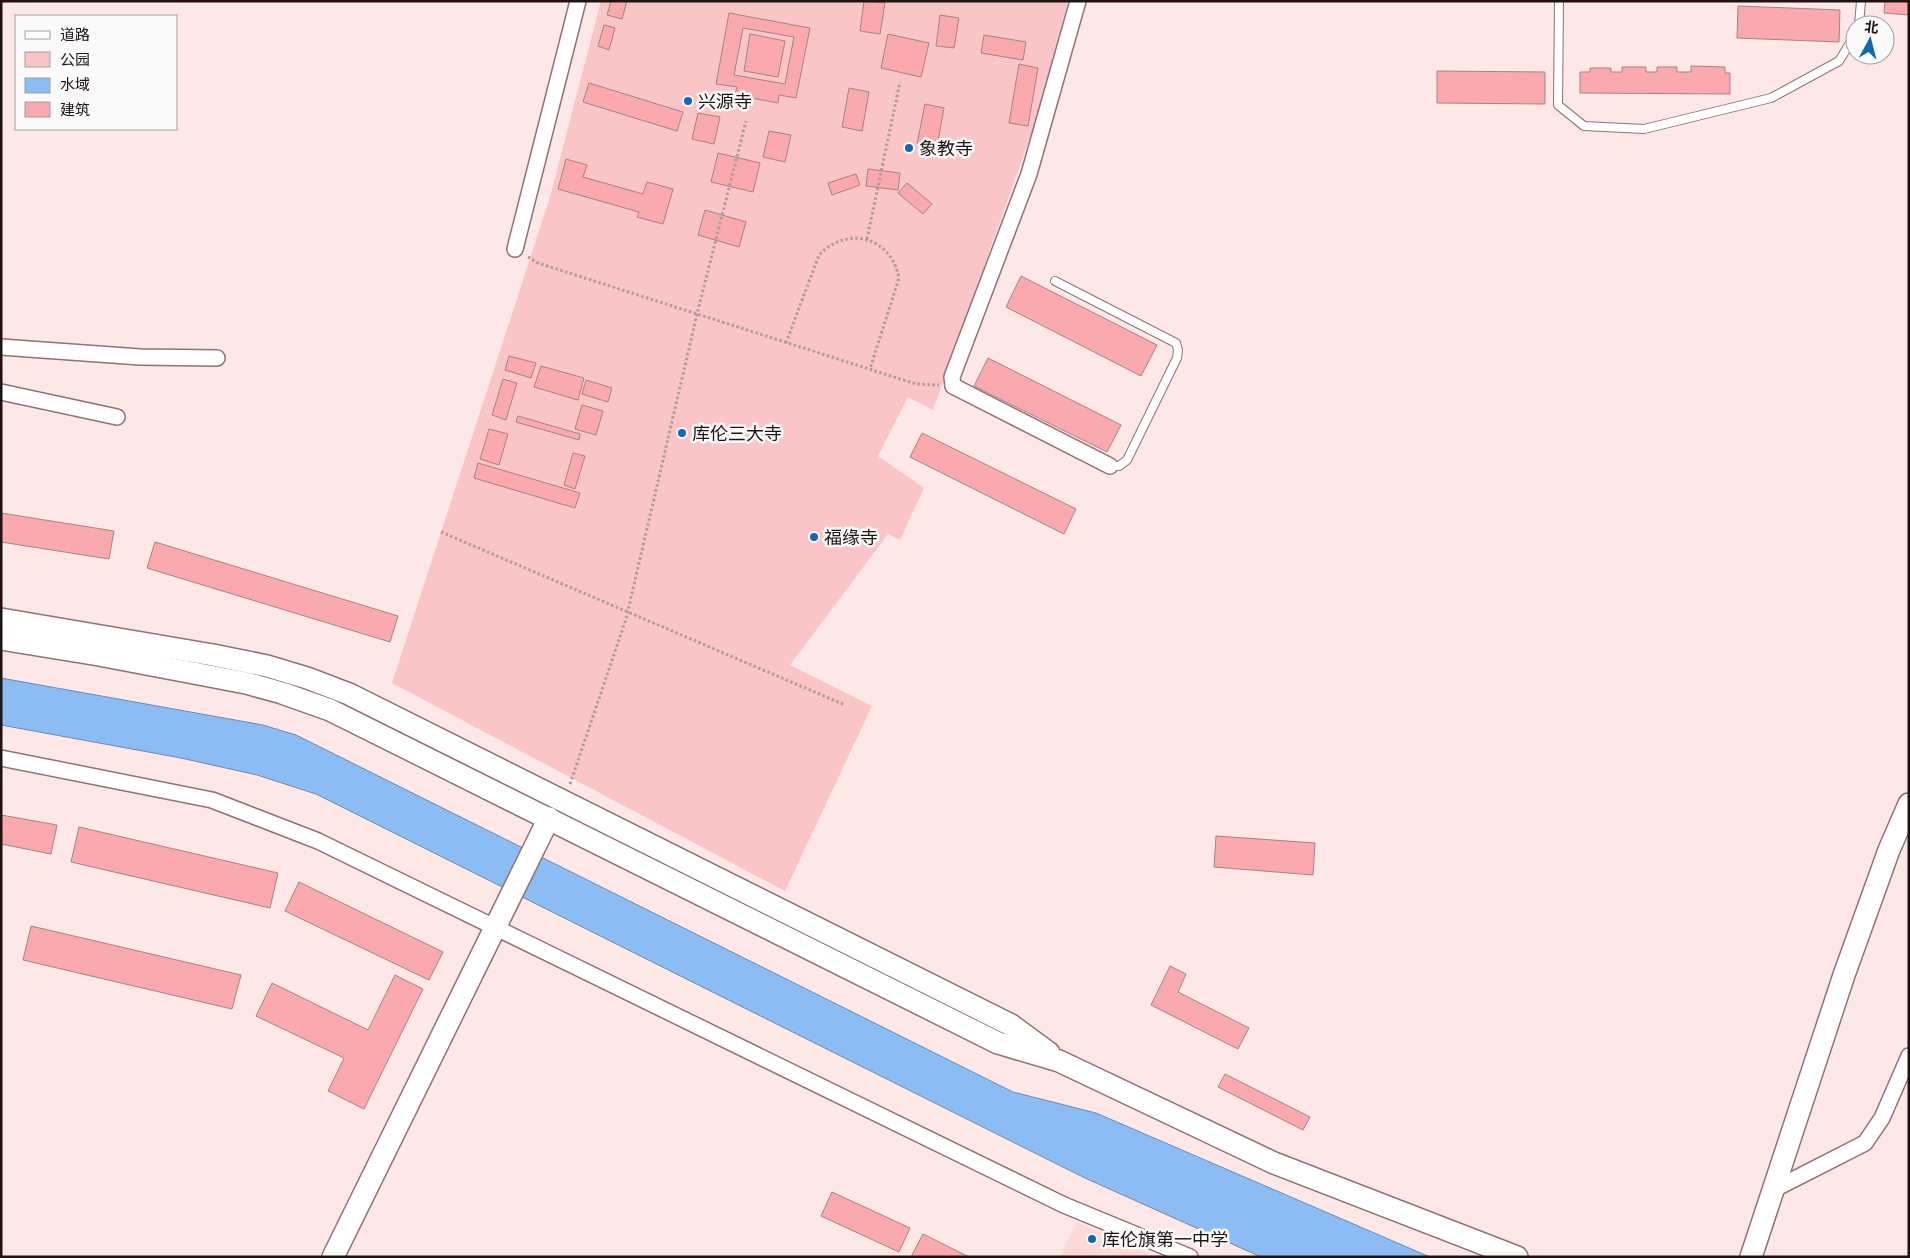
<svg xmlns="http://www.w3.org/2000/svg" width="1910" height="1258" font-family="'Noto Sans','Noto Sans SC',sans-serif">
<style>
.built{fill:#fed9da}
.green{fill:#f9c5c7}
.water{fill:#8bbdf4;stroke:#6b8ab0}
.building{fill:#faa9ae;stroke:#a58384;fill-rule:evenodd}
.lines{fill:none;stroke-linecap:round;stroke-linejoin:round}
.lane-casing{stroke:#927172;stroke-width:10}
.street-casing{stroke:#927172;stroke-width:18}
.secondary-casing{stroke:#927172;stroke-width:24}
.path{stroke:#af9c9c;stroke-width:3;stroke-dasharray:2.5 2.5;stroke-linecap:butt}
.lane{stroke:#fff;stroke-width:8}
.street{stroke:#fff;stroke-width:15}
.secondary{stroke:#fff;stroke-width:21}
.poi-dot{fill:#1067b4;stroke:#fafafa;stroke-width:2}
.labels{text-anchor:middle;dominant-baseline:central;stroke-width:5;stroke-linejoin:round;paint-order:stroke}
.poi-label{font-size:18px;fill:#1f1313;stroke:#fafafa;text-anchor:start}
</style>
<rect width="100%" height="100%" fill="#fee7e7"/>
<path class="built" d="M1077,1222L1156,1257H1059Z"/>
<path class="green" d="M601,1H1068L1035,123L933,410L908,397L878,456L924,488L900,540L888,534L790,665L872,706L785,891L392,683L550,197Z"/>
<path class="water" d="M1,678L263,725L296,735L1013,1092L1096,1113L1430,1257H1261L1085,1178L316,794L257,775L181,758L1,725Z"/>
<g class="building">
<path d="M611,1H627L622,19L607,15Z"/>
<path d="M864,1L885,3L880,34L860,31Z"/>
<path d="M1885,1H1909V15L1884,13Z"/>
<path d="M1738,6L1840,10L1839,42L1737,38Z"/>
<path d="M729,13L810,28L796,98L779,95L778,103L735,95L737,87L716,84ZM743,28L794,37L785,84L734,75Z"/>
<path d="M940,15L959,18L954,48L936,46Z"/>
<path d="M604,25L615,28L609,50L598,46Z"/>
<path d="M750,34L785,41L778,77L744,71Z"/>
<path d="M888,34L929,43L921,77L881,68Z"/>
<path d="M984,35L1026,42L1023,60L981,53Z"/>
<path d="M1019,64L1038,68L1028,126L1009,123Z"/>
<path d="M1691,66L1725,67V73H1730V94L1580,93V72H1590V68H1611V72H1622V67H1646V72H1657V67H1677V72H1691Z"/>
<path d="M1437,71L1545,72V104L1437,103Z"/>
<path d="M589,83L683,112L677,131L583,102Z"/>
<path d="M849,88L869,92L862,131L842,127Z"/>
<path d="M925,104L944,108L937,147L917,144Z"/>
<path d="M698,113L720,117L714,144L692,139Z"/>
<path d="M769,131L791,135L785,162L763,157Z"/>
<path d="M718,153L760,163L753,192L711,182Z"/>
<path d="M566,159L587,165L583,177L643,194L647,182L673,189L663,224L637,217L639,212L558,189Z"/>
<path d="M868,169L900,173L898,190L866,186Z"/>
<path d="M856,174L860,185L832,195L828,183Z"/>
<path d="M907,183L932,204L923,214L898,193Z"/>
<path d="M705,210L746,222L739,247L698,235Z"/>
<path d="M1021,276L1157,345L1141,376L1006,307Z"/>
<path d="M509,356L536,363L531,378L505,370Z"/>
<path d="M988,358L1121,425L1107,452L974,386Z"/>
<path d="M541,366L584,378L578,400L534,387Z"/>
<path d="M503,379L517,383L506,420L492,415Z"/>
<path d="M586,380L612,388L608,402L582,394Z"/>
<path d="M582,405L603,411L596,435L575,429Z"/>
<path d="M518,416L580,434L579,440L516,422Z"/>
<path d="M489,429L508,434L499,465L480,459Z"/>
<path d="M922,433L1076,509L1064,534L910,457Z"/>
<path d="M573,453L585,456L575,489L564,485Z"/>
<path d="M478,463L580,493L575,508L474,478Z"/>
<path d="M1,513L114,531L109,559L1,542Z"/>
<path d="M155,542L398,616L390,642L147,568Z"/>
<path d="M1,815L57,825L51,854L1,844Z"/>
<path d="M79,827L278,873L270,908L71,862Z"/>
<path d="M1216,836L1315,843L1313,875L1214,867Z"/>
<path d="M299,882L443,952L429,980L285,911Z"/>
<path d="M31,926L241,975L232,1009L23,960Z"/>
<path d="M1170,966L1186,974L1178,992L1249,1028L1238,1049L1151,1005Z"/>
<path d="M395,975L423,989L364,1109L328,1091L344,1058L256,1016L272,983L368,1030Z"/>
<path d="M1225,1074L1310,1117L1303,1130L1218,1087Z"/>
<path d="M832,1192L910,1228L899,1252L821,1216Z"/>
<path d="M923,1234L969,1257H911Z"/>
</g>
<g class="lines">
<g class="lane-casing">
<g id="lane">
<path d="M1559,1L1558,105L1584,126L1644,129L1771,98L1839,61L1855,35"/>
<path d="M1859,25L1861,1"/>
<path d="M1055,281L1176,343L1178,350L1177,358L1127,460L1119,466H1110"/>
</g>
</g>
<g class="street-casing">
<g id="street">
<path d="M1078,1L1029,174L952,377L953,386L1110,466"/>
<path d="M515,249L578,1"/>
<path d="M1,347L140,357L217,358"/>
<path d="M1,392L117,417"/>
<path d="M1,758L212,800L318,841L1064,1205L1190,1257"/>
<path d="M1773,1190L1865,1143L1882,1118L1909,1056"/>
</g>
</g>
<g class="secondary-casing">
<g id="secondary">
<path d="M1,619L213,655L267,666L307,678L349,694L1011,1025L1049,1053"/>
<path d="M1,639L99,655L246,683L282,693L330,710L998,1043L1059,1061L1274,1163L1517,1257"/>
<path d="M333,1257L549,818"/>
<path d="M1751,1257L1844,975L1889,850L1909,804"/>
</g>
</g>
<g class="path">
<path d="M867,239L900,82"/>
<path d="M528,257L538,263L916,384L939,385"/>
<path d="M786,343L819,255C848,225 891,237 899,278L870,369"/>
<path d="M441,532L845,705"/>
<path d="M570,784L626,619L697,314L746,121"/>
</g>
<use href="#lane" class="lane"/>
<use href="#street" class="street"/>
<use href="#secondary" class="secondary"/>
</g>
<g class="poi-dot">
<circle cx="688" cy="101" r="5"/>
<circle cx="909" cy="148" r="5"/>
<circle cx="682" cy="433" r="5"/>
<circle cx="814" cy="537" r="5"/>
<circle cx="1092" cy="1239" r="5"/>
</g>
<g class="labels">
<g class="poi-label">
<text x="698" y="101">兴源寺</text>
<text x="919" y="148">象教寺</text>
<text x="692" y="433">库伦三大寺</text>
<text x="824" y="537">福缘寺</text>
<text x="1102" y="1239">库伦旗第一中学</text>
</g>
</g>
<rect width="1910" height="1258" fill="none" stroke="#1f1313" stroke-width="5"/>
<rect x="15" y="15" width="162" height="115" fill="#fafafa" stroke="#a29e9e"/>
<rect x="25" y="31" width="25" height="8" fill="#ffffff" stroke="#a29e9e"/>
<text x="60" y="40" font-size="15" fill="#1f1313">道路</text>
<rect x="25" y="52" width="25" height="15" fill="#f9c5c7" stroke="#a29e9e"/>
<text x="60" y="65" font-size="15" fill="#1f1313">公园</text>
<rect x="25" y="78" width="25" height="15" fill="#8bbdf4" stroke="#a29e9e"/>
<text x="60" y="90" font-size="15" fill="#1f1313">水域</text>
<rect x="25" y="102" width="25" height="15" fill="#faa9ae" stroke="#a29e9e"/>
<text x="60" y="115" font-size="15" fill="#1f1313">建筑</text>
<g transform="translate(1870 40) rotate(7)"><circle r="24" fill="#fafafa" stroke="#a29e9e"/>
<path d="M0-4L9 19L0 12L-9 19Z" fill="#1067b4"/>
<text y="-8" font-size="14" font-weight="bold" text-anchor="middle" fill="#1f1313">北</text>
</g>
</svg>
